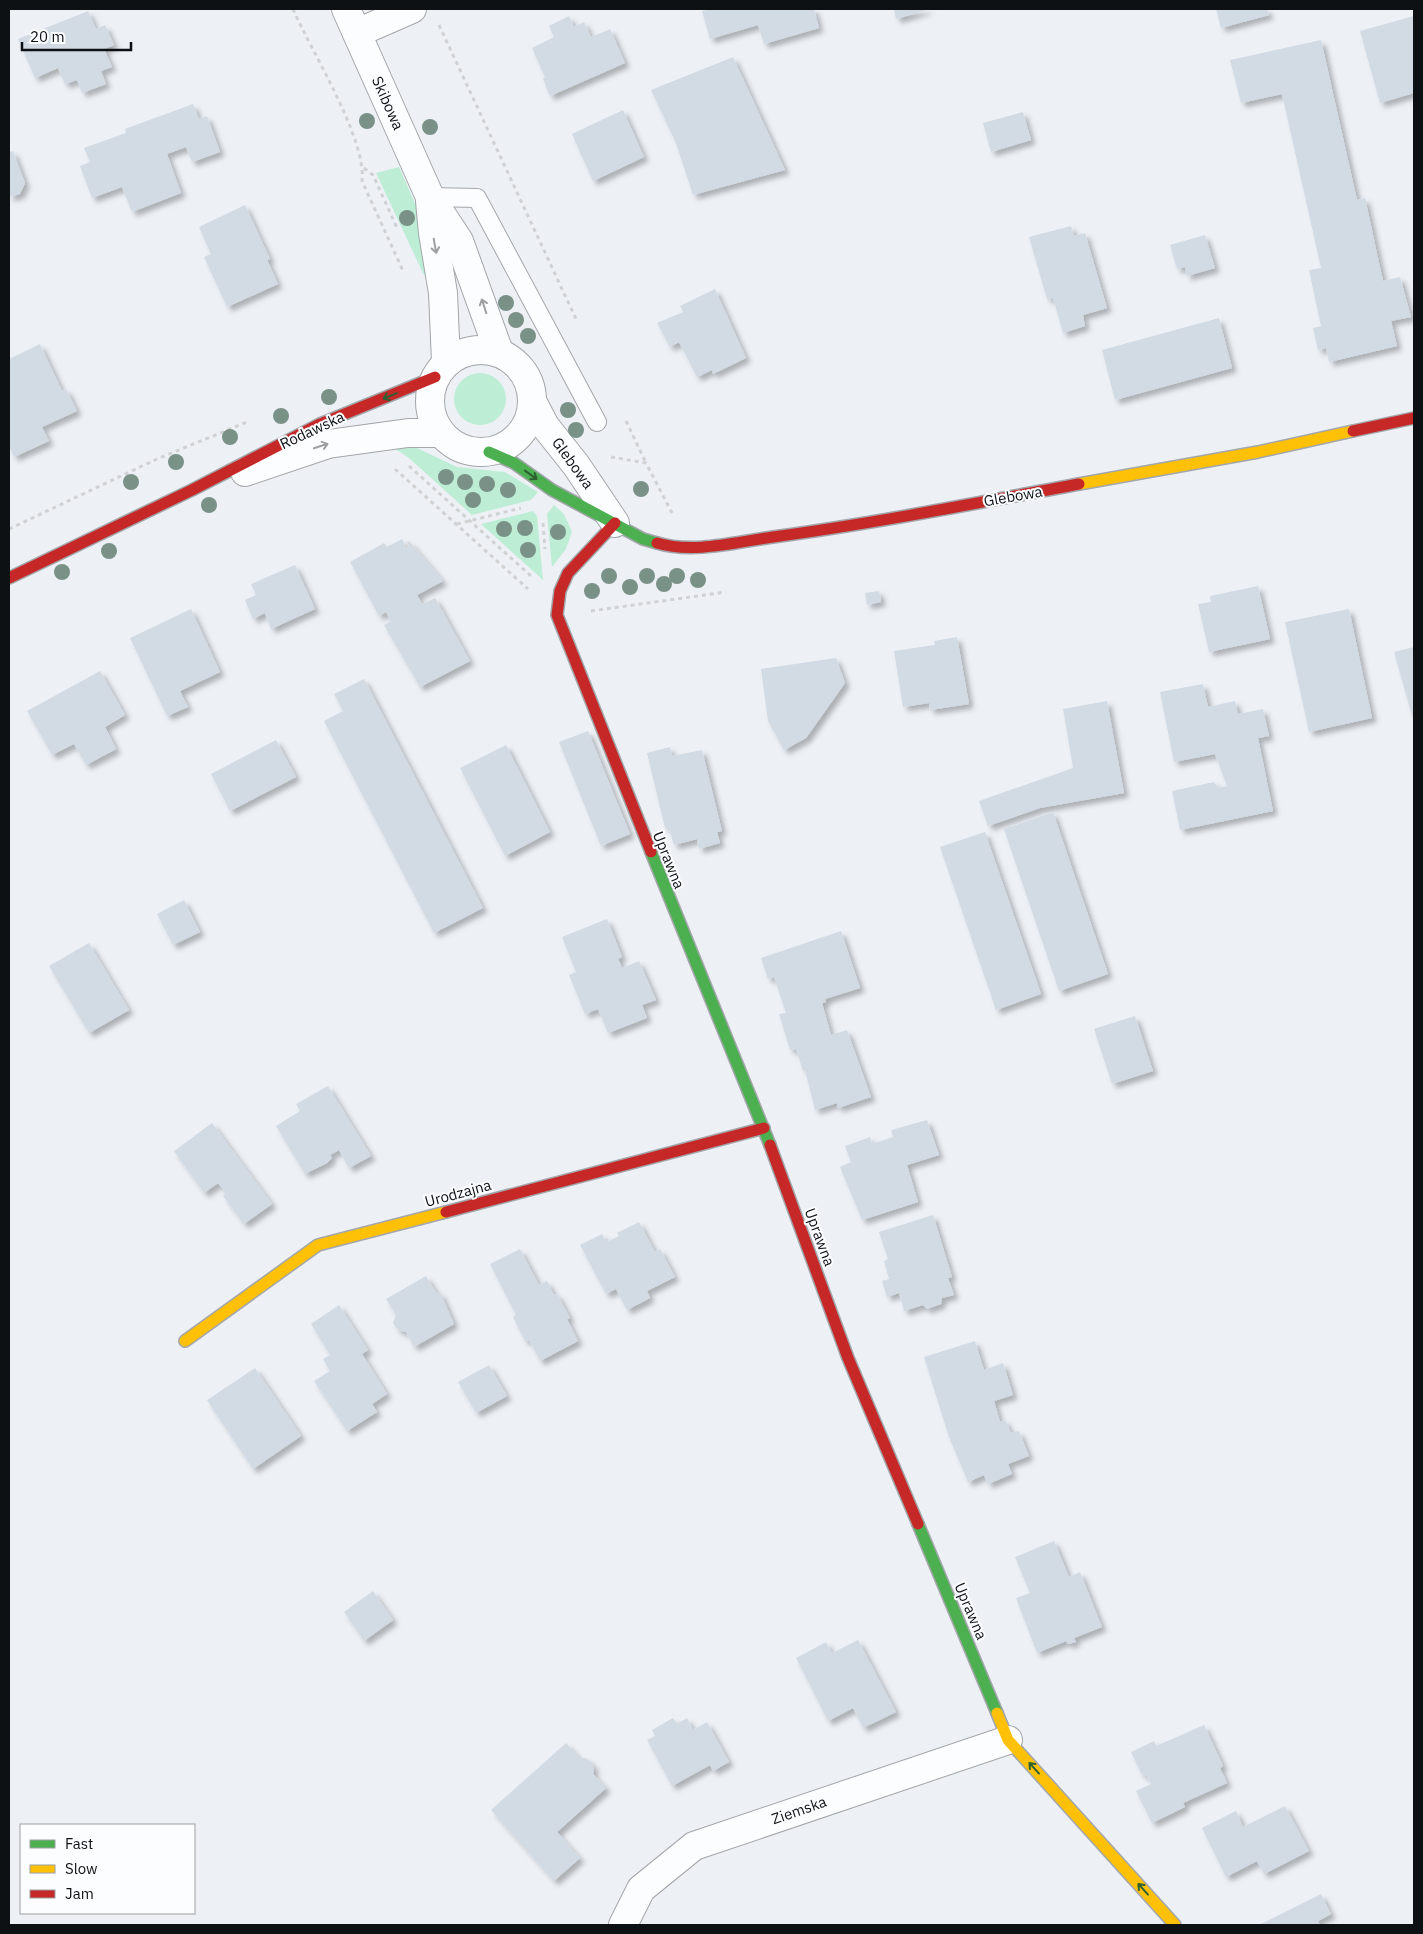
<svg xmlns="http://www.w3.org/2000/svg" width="1423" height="1934" font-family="'IBM Plex Sans',sans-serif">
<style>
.green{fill:#bdedd5}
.building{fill:#d2dae4;filter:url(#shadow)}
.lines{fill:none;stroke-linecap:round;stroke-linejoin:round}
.lane-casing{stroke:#a3a6aa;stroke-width:20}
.street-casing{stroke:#a3a6aa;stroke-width:30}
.fast-casing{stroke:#a3a6aa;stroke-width:14}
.slow-casing{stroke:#a3a6aa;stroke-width:14}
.jam-casing{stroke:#a3a6aa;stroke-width:14}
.path{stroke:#d0d1d2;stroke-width:3;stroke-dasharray:4 4;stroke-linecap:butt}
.lane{stroke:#fcfdfe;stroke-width:18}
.street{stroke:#fcfdfe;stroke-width:28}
.fast{stroke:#4caf50;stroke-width:11}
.slow{stroke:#ffc107;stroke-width:11}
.jam{stroke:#c62828;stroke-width:11}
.tree{fill:#7a9188}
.oneway{stroke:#9d9fa0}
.oneway2{stroke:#2d6032}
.labels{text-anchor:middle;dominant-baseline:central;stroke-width:4;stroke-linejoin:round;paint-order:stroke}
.street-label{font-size:15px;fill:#0e1114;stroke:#fbfdff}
</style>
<defs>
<filter id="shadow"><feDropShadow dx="4.5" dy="4.5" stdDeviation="2.5" flood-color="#0004"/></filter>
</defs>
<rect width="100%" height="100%" fill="#edf1f6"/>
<g class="green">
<path d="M399,167L421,217L434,286L423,273L376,173Z"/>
<circle cx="480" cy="399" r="26"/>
<path d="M391,446L417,448L457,467L505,472L538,492L531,500L472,515L409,458Z"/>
<path d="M554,505L564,514L572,532L566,549L552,567L547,514Z"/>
<path d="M533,511L537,516L543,580L481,524Z"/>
</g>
<g class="building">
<path d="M712,9H814L819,28L764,44L758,25L710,39L702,11Z"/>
<path d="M894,9H930L896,19Z"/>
<path d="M1216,9H1267L1269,15L1221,28Z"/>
<path d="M88,11L96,29L105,25L114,45L104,49L112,67L101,71L106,84L82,93L77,80L65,84L58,68L35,78L18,39Z"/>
<path d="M569,16L574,27L584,22L591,37L610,29L625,63L550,96L543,79L545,77L532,48L554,37L549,26Z"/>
<path d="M1414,16V93L1380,103L1360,31Z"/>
<path d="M1321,40L1357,200L1365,198L1383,281L1400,277L1411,317L1391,321L1397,346L1329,362L1326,348L1318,350L1313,328L1321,326L1309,270L1321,268L1282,94L1241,103L1230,60Z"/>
<path d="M733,57L785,170L693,195L676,143L651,90Z"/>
<path d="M193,104L199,119L207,116L220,152L192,162L186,147L167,154L181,193L132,212L122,187L92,198L80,166L90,162L84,148L126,133L125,129Z"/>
<path d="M623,110L644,157L593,181L572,134Z"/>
<path d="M1023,112L1031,140L991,152L983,123Z"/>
<path d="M13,151L25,183L20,194L9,197V152Z"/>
<path d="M245,205L270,259L267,260L278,284L227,307L204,257L211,254L199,227Z"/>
<path d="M1071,226L1074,236L1085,233L1107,308L1083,315L1085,326L1063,333L1053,298L1047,299L1029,237Z"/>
<path d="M1205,235L1215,268L1187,276L1185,267L1177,269L1170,245Z"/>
<path d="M715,289L746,358L713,374L712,370L697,377L679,342L670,347L657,323L683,312L680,306Z"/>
<path d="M1219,318L1232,368L1115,400L1102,350Z"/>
<path d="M40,344L62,391L66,389L77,411L42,427L49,441L14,457L9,446V359Z"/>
<path d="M402,539L406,548L409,546L407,542L409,541L443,581L417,595L422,604L435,598L470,661L420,687L384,625L391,621L386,612L379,616L350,562L384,543L387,547Z"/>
<path d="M295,565L315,609L271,629L265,613L253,619L245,600L256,595L251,584Z"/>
<path d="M1258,586L1270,639L1209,652L1198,604L1211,602L1210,596Z"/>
<path d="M879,591L881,602L867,605L865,593Z"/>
<path d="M191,609L220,672L180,691L188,707L167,716L130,638Z"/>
<path d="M1349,609L1372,718L1309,732L1285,622Z"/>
<path d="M957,637L969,704L930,710L929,703L903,707L894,651L935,645L934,641Z"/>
<path d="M1414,647V723L1394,652Z"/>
<path d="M836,658L845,683L806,738L784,750L768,721L761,669Z"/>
<path d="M100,671L125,715L105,727L116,749L86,765L74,744L52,755L27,711Z"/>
<path d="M364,679L483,908L434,933L324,721L343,711L334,694Z"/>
<path d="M1203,684L1208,707L1235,701L1238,714L1263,709L1269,736L1258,738L1273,811L1180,830L1172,791L1214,782L1218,788L1227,786L1215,754L1174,762L1160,692Z"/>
<path d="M1107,701L1124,793L1040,808L988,826L979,801L1073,768L1063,709Z"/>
<path d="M588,731L630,834L601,846L559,742Z"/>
<path d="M276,740L296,777L230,811L211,774Z"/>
<path d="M506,745L550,832L505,856L460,768Z"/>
<path d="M670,747L672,756L702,750L722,831L717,832L720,843L699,849L697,839L674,845L669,828H665L647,753Z"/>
<path d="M1053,812L1108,974L1059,991L1004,829Z"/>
<path d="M985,832L1041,994L996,1010L940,847Z"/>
<path d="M184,900L200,932L173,945L157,914Z"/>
<path d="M607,919L622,957L618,959L622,968L639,961L656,1000L642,1005L647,1018L608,1033L598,1009L585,1014L569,975L576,972L562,937Z"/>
<path d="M841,931L860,988L825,999L826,1002L822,1003L831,1035L847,1030L871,1097L838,1108L837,1103L815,1110L805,1070L803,1071L796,1049L790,1050L779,1014L786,1013L774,977L768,979L761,958Z"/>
<path d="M89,943L129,1010L89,1033L49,966Z"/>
<path d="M1135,1016L1153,1071L1112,1084L1094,1029Z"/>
<path d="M328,1086L371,1156L349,1168L339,1150L330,1155L332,1158L327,1163L305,1174L276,1126L300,1111L296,1104Z"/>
<path d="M927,1120L939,1155L907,1165L918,1202L862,1220L840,1167L851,1162L845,1146L870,1137L872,1144L893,1137L891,1130Z"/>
<path d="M212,1123L272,1204L244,1224L223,1196L226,1193L218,1183L204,1193L174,1151Z"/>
<path d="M933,1215L952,1277L948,1278L954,1295L942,1298L941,1304L927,1309L923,1305L904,1311L899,1293L887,1297L882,1281L889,1279L884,1261L888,1259L879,1232Z"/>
<path d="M639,1222L655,1252L660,1249L675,1277L647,1291L650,1298L627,1310L616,1289L606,1294L580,1245L602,1234L606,1242L619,1236L617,1233Z"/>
<path d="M520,1249L539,1285L547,1281L554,1295L557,1294L570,1318L567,1319L578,1341L540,1361L529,1340L525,1341L513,1317L516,1315L490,1264Z"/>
<path d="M426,1276L437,1294L440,1292L454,1324L414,1347L406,1332L398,1330L393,1323L396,1315L386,1299Z"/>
<path d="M339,1305L368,1350L362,1354L387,1394L372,1404L377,1412L347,1431L314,1381L330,1371L323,1359L330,1355L311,1324Z"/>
<path d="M975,1341L984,1370L1003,1363L1013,1395L994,1401L1000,1422L1005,1420L1011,1433L1019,1431L1029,1456L1008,1464L1012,1474L988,1484L984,1475L968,1482L949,1437L924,1357Z"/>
<path d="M489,1365L507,1396L476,1413L458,1382Z"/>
<path d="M255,1368L301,1436L253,1469L207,1400Z"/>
<path d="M1054,1541L1069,1577L1080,1572L1102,1627L1074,1638L1076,1642L1068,1644L1066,1641L1037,1653L1016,1598L1030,1593L1015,1557Z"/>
<path d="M373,1591L393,1620L364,1641L344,1612Z"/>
<path d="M858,1640L896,1712L863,1728L853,1708L828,1721L796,1658L826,1642L832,1653Z"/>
<path d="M673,1718L677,1724L687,1718L693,1730L707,1722L729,1762L713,1771L710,1765L672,1786L647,1740L655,1736L652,1730Z"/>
<path d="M1204,1725L1223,1766L1220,1768L1227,1783L1183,1803L1185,1807L1152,1823L1136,1791L1151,1784L1147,1776L1141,1773L1131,1752L1154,1741L1156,1746Z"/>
<path d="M566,1743L579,1758H586L594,1766L593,1774L606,1788L557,1832L580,1858L554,1881L491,1810Z"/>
<path d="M1285,1806L1309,1851L1264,1874L1257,1861L1226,1877L1202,1828L1236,1811L1243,1827Z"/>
<path d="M1321,1894L1331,1914L1318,1921L1320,1925H1259Z"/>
</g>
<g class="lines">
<g class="lane-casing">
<path id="lane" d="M430,197L477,198L597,422"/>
</g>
<g class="street-casing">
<g id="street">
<path d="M346,9L430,197L459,241L499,352"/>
<path d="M357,33L412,9"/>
<path d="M430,201L433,233L443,293L446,362"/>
<circle cx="481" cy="401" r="51"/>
<path d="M533,403L545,426L576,465L615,523"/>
<path d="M245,472L328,444L408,433H440"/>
<path d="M623,1925L641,1889L694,1846L1008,1740"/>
</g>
</g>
<g class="fast-casing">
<g id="fast">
<path d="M489,452L514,463L552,490L643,539L657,543"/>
<path d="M651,852L770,1145"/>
<path d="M918,1524L997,1713"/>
</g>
</g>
<g class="slow-casing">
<g id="slow">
<path d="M1079,484L1258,452L1353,431"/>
<path d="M185,1341L318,1245L446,1212"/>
<path d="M997,1713L1008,1740L1175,1925"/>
</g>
</g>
<g class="jam-casing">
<g id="jam">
<path d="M1353,431L1414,418"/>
<path d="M615,523L568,573L560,591L557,615L651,852"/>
<path d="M657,543C693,554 736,542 773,537C876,523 977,503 1079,484"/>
<path d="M9,578L192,490L320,424L435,377"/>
<path d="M770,1145L848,1358L918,1524"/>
<path d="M446,1212L764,1128"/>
</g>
</g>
<g class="path">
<path d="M293,9C311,51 367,139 362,181L404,273"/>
<path d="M439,25L576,319"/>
<path d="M364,168L373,175L398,230"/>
<path d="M626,421L646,463"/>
<path d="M611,457L646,463L672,513"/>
<path d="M409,466L531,576"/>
<path d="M395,469L528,589"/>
<path d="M543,523L545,549"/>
<path d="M457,524L521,508"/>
<path d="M9,529L157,459L247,422"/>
<path d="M591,611L726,592"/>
</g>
<use href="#lane" class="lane"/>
<use href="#street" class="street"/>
<use href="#fast" class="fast"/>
<use href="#slow" class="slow"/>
<use href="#jam" class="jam"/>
</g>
<g class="tree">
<circle cx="367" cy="121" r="8"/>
<circle cx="430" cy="127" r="8"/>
<circle cx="407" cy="218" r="8"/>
<circle cx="506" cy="303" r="8"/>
<circle cx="516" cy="320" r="8"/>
<circle cx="528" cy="336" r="8"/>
<circle cx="329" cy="397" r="8"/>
<circle cx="568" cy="410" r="8"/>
<circle cx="281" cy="416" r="8"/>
<circle cx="576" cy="430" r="8"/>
<circle cx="230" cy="437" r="8"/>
<circle cx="176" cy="462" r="8"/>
<circle cx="446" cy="477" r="8"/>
<circle cx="131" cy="482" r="8"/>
<circle cx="465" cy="482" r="8"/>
<circle cx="487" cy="484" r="8"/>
<circle cx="641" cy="489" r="8"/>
<circle cx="508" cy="490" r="8"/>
<circle cx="473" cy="500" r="8"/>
<circle cx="209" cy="505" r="8"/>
<circle cx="525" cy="528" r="8"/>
<circle cx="504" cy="529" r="8"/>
<circle cx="558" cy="532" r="8"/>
<circle cx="528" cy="550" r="8"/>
<circle cx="109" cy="551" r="8"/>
<circle cx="62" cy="572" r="8"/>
<circle cx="609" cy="576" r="8"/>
<circle cx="647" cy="576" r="8"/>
<circle cx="677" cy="576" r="8"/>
<circle cx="698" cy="580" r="8"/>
<circle cx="664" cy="584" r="8"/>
<circle cx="630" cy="587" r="8"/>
<circle cx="592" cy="591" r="8"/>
</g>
<defs><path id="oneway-shaft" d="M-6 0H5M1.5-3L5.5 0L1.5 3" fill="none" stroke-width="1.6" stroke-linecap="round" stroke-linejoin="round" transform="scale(1.25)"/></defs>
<g class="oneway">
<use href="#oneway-shaft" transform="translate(435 246) rotate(80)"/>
<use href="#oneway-shaft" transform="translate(484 306) rotate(-108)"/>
<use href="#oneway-shaft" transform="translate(321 446) rotate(-18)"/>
</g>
<g class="oneway2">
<use href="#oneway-shaft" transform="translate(390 396) rotate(158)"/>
<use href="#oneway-shaft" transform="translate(531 475) rotate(36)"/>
<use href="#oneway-shaft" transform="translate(1034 1768) rotate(-132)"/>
<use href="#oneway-shaft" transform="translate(1143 1889) rotate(-132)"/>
</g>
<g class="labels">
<g class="street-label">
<text transform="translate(388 103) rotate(66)">Skibowa</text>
<text transform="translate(312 430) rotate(-25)">Rodawska</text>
<text transform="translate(573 463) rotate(54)">Glebowa</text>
<text transform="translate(1013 496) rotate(-10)">Glebowa</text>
<text transform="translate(669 860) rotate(68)">Uprawna</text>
<text transform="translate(458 1193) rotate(-15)">Urodzajna</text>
<text transform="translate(820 1237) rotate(70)">Uprawna</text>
<text transform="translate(971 1611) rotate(67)">Uprawna</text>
<text transform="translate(799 1810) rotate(-19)">Ziemska</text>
</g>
</g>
<rect width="1423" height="1934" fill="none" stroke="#0e1114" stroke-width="20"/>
<rect x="20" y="1824" width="175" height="90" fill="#fbfdff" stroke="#9c9fa1"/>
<rect x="30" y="1840" width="25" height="8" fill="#4caf50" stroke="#9c9fa1"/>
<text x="65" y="1849" font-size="15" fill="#0e1114">Fast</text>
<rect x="30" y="1865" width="25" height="8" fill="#ffc107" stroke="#9c9fa1"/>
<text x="65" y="1874" font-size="15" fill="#0e1114">Slow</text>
<rect x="30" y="1890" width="25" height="8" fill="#c62828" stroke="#9c9fa1"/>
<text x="65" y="1899" font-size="15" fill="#0e1114">Jam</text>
<path d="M22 42v8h109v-8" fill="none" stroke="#0e1114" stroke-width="2.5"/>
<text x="30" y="42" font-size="15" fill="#0e1114" stroke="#fbfdff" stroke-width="4" paint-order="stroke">20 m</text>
</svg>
